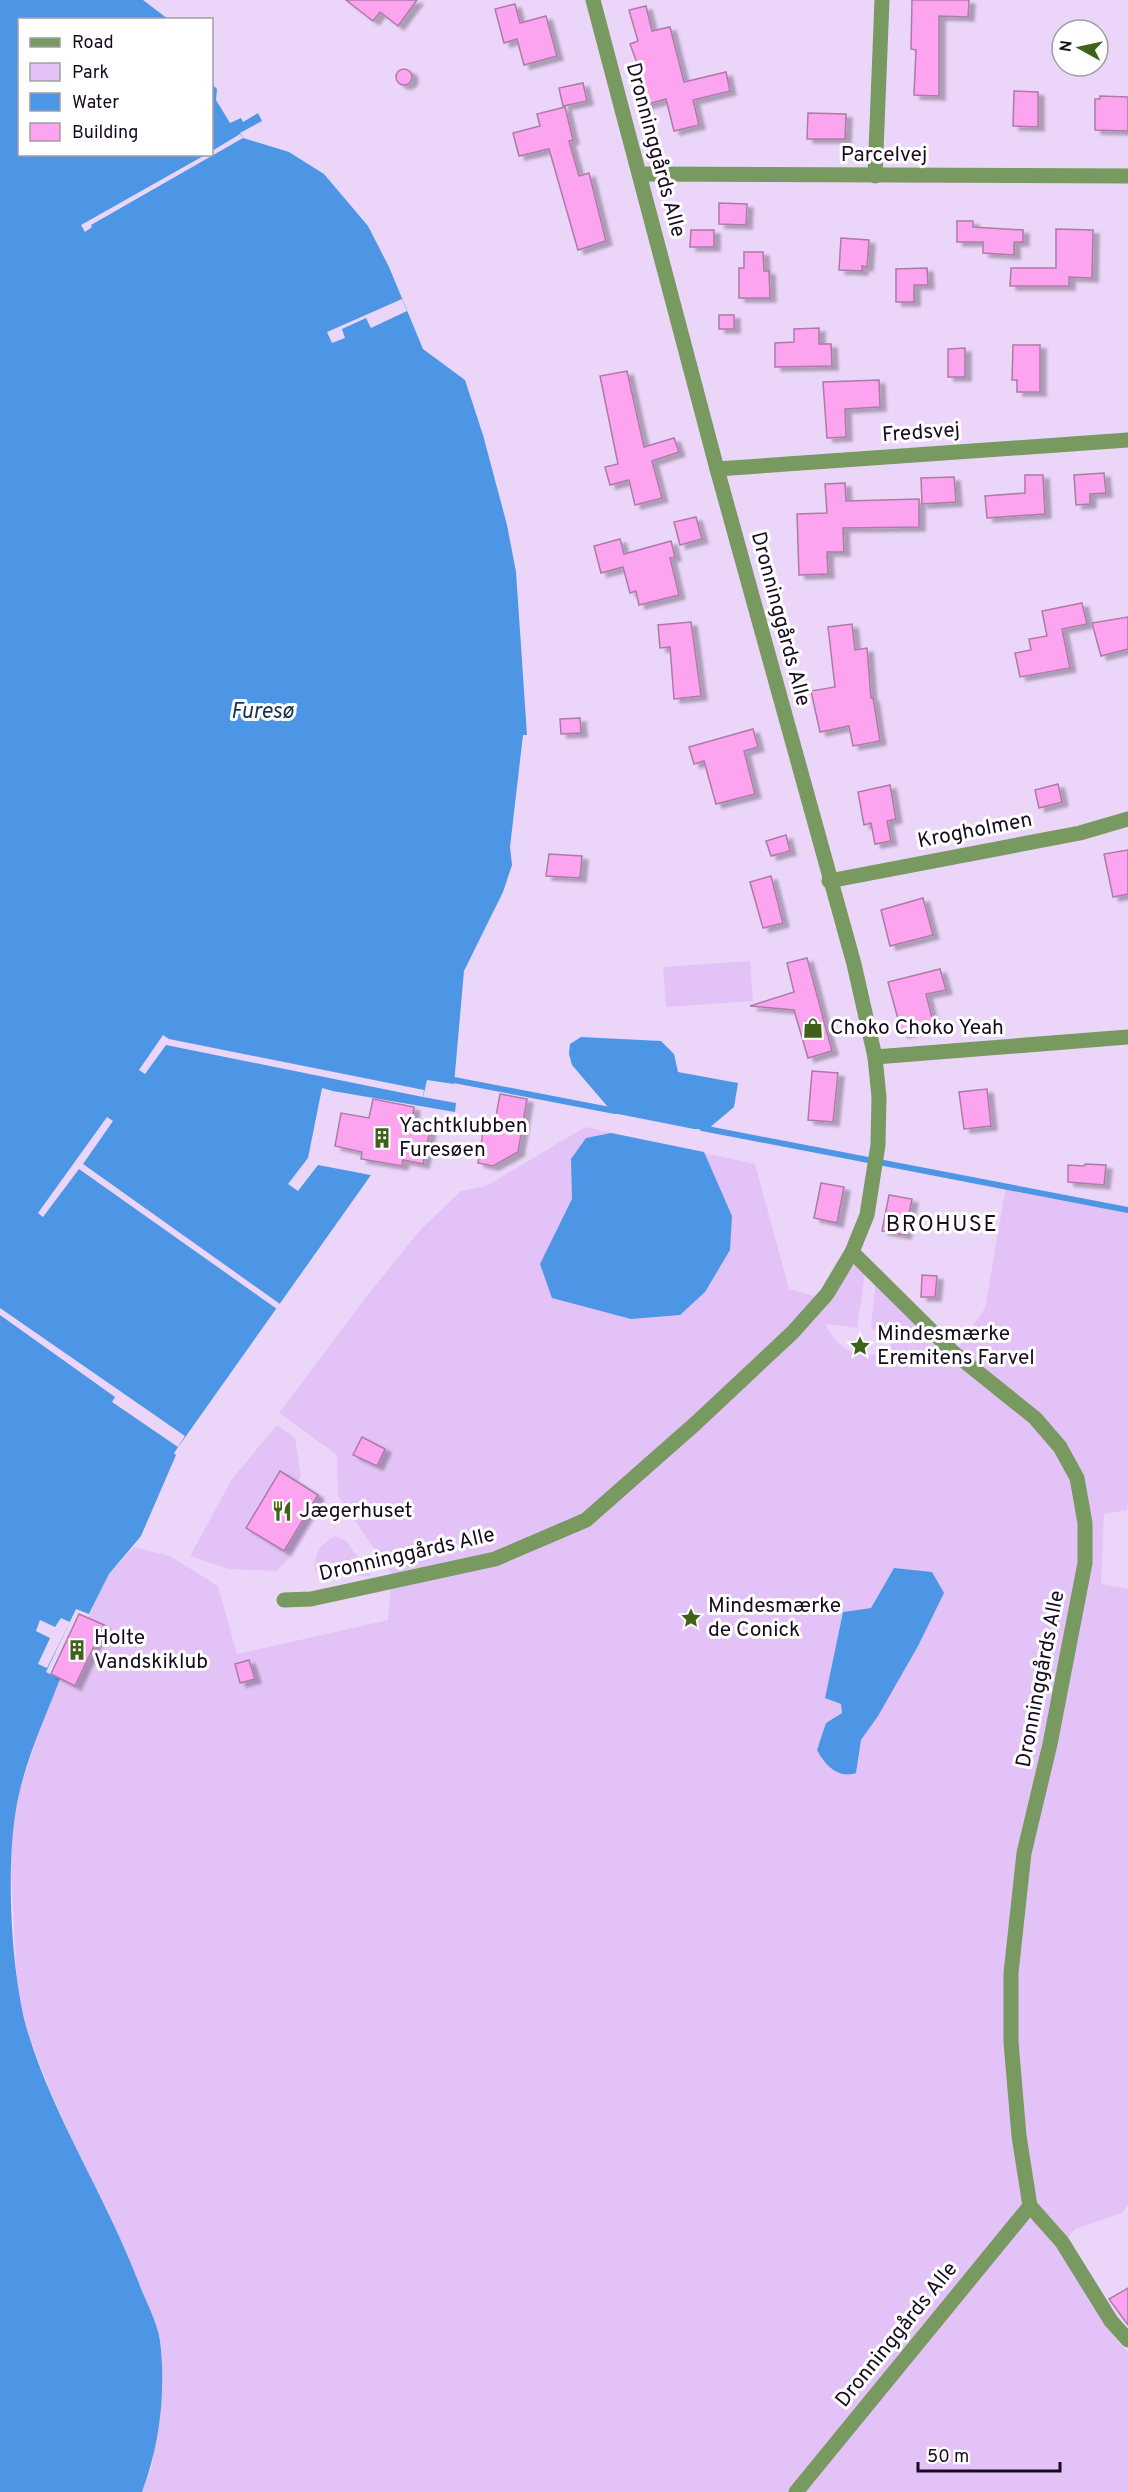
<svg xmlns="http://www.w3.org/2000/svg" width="1128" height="2492" font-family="Overpass,sans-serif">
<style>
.green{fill:#e3c3f7;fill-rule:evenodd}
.water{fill:#4d96e6}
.pier{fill:#ebd6f9}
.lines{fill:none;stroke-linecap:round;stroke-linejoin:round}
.stream{stroke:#4d96e6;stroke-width:6}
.building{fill:#fda4f0;stroke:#ae7aa6;stroke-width:1.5;filter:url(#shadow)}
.minor{stroke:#78995f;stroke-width:15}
.labels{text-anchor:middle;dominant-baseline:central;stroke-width:6;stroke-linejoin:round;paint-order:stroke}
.street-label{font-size:21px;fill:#180b20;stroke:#fff}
.poi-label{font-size:21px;fill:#180b20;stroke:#fff;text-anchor:start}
.water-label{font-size:22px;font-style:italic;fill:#143252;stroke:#fff}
.neighbourhood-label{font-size:22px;letter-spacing:1.5px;fill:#180b20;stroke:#fff}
</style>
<defs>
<filter id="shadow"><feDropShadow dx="6" dy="4" stdDeviation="1.5" flood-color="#0004"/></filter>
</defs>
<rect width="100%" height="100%" fill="#ebd6f9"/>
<g class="green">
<path d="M750,961L753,1001L666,1007L663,967Z"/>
<path d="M585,1127L755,1164L789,1289L832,1301L852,1264L865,1273L857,1328L826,1324C839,1357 879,1369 899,1334L871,1329L875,1285L951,1358L985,1308L1006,1186L1128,1209V1501L1127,1510L1104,1514L1101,1584L1128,1589V2205L1122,2213L1075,2229L1059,2249L1115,2338L1128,2352V2492H142L152,2466L162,2394L160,2338L50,2090L28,2033L17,1985L11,1867L13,1824L20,1789L37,1738L60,1679L109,1574L134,1547L170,1556L218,1586L237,1654L388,1620L392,1574L338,1496L337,1455L279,1413L363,1301L420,1230L461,1191L486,1186ZM894,1568L944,1593L878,1716L861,1740L856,1773L826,1723L842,1713L841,1704L825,1698L843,1612L871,1608Z"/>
<path d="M277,1425L295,1438L301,1476L298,1482L280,1472L246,1528L284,1551L318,1495L326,1503L294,1554L276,1571L228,1569L190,1556L232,1479Z"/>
<path d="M335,1536L346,1541L371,1576H328L315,1571C315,1553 319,1545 335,1536Z"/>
</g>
<g class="water">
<path d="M0,0H143L168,19L20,20V154H212V84L217,89L216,100L230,123L241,118L243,122L258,113L262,121L240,133L243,138L289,152L324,174L368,226L389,267L423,349L465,380L483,435L507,525L516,572L527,735H523L510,847L512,865L503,892L464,971L454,1084L427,1080L423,1097L456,1103L455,1112L333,1091L318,1164L371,1175L174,1453L176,1455L141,1536L109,1574L89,1614L76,1609L46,1672L60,1679C46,1716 29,1752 20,1790C4,1851 10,1973 28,2033C54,2118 106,2197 138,2281C145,2300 157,2321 160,2341C166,2391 160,2445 142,2492H0Z"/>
<path d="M581,1037L661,1041L674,1054L678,1072L738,1083L734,1107L708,1129H694L613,1113L572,1065L569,1054L570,1044Z"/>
<path d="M611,1133L704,1152L732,1216L730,1250L705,1292L680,1315L631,1319L552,1298L540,1264L572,1199L571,1159L586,1138Z"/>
<path d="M894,1568L932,1572L944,1593L918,1646L878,1716L861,1740L856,1773C838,1779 825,1765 817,1750L826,1723L842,1713L841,1704L825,1698L843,1612L871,1608Z"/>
</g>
<g class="pier">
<path d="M240,134L243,138L91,225L92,227L85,232L81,225L205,155L212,154V151Z"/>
<path d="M402,299L407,311L371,328L366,318L342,329L345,338L332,343L327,332Z"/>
<path d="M163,1035L169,1039L424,1090L423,1097L166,1045L145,1074L139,1070Z"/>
<path d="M322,1088L333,1091L331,1103L333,1104L321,1162L373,1173L371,1175L318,1165L298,1191L288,1184L308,1158Z"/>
<path d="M107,1117L113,1121L83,1164L280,1304L277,1309L79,1169L43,1217L38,1213Z"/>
<path d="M0,1308L185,1436L178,1447L112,1402L115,1397L0,1315Z"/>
<path d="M61,1618L70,1622L47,1668L38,1664L50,1638L36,1631L40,1620L55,1627Z"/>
</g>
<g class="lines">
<g class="stream">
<path d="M454,1080L615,1111"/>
<path d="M702,1128L1128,1210"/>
</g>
</g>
<g class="building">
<path d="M346,0H417L398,26L380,12L373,21Z"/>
<path d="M912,0H969L968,17L939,16V96L914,95L916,50L911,49Z"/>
<path d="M515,4L520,23L546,16L557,56L524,65L517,39L504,43L495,9Z"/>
<path d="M646,6L652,31L670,27L684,82L726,72L730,91L693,100L699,125L674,131L666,99L641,106L633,76L641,74L630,44L638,41L629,10Z"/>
<circle cx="404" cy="77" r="8"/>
<path d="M583,83L587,101L563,106L559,88Z"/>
<path d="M1014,91L1038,92V127L1013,126Z"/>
<path d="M1100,96L1128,97V131L1095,130V99H1100Z"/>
<path d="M565,107L573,140L569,141L579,176L589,173L606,241L578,250L549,149L519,156L513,133L540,126L537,114Z"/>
<path d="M808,113L846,114L845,139H807Z"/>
<path d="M719,203L747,204L746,225L719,224Z"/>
<path d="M957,221H973V227L1023,230V242H1014V255L983,253V242H957Z"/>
<path d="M1056,229L1093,230L1092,278L1069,277V286H1010L1011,268H1056Z"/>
<path d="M691,230H714V247H690Z"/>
<path d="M841,238L869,240L867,267L862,266V271L839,270Z"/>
<path d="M744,252H763L764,271H769L770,298H739V268H744Z"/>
<path d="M927,268L928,285H914V302H896V269Z"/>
<rect x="719" y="315" width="15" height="14"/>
<path d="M819,328V344H831L832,366L775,367V343L794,342V329Z"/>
<path d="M1013,345H1040V392H1017V380H1012Z"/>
<path d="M965,348V377H948V349Z"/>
<path d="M627,371L644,447L674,438L679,452L652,461L662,498L635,505L629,480L610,485L605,467L618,464L600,376Z"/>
<path d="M879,380L880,407L845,409L846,437L827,438L823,382Z"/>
<path d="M1104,473L1106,493L1090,494V504L1076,505L1074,475Z"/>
<path d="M1025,475H1043L1045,514L987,518L985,496L1025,493Z"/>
<path d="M954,477L956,502L922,504L921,478Z"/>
<path d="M845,483L846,501L919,499V527L843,528L844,552H827L828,574L799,575L797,514L827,513L825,484Z"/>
<path d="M696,517L702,539L680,545L674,522Z"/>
<path d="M620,539L624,554L671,541L675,557L670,558L679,595L639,605L636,591L630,593L623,567L601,573L594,546Z"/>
<path d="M1082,603L1087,624L1062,629L1070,668L1020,677L1015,653L1031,650L1029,639L1047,636L1042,611Z"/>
<path d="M1128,617V649L1101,656L1092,623Z"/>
<path d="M691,622L701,696L674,699L670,647L660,648L658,625Z"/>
<path d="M852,624L855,650L867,648L871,698H873L880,741L853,746L849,726L820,732L811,691L835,687L828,627Z"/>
<path d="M580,718L581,733L561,734L560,719Z"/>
<path d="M753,729L758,747L744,751L755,794L716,804L704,761L694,764L689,747Z"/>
<path d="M1058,784L1062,802L1039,808L1035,790Z"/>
<path d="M890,785L896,819L887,821L891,841L875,844L871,823L864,825L858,792Z"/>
<path d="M786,835L790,851L771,856L766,841Z"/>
<path d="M1128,850V894L1113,897L1104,854Z"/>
<path d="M549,854L582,856L580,878L546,876Z"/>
<path d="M771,876L783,923L763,928L750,882Z"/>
<path d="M923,898L933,935L890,946L881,910Z"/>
<path d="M807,958L832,1051L808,1058L794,1010L750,1006L794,992L787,963Z"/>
<path d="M940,969L946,990L926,994L934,1026L902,1034L888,982Z"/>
<path d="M812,1071L838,1073L833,1122L808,1120Z"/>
<path d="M987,1089L991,1126L964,1129L959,1092Z"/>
<path d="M500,1094L527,1099L518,1152L493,1166L478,1163L483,1132L493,1133Z"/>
<path d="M373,1099L414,1107L411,1126L430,1130L423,1164L403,1160L402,1166L361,1159L362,1152L335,1146L341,1113L369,1118Z"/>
<path d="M1085,1164L1106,1165L1104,1185L1068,1182V1165L1084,1166Z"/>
<path d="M821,1183L844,1187L837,1223L814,1218Z"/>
<path d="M889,1195L912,1199L905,1235L882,1231Z"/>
<path d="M922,1275L937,1276L935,1297H921Z"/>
<path d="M362,1437L385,1449L377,1466L353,1455Z"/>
<path d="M280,1471L318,1495L284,1551L246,1528Z"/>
<path d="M79,1614L104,1625L75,1686L51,1674Z"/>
<path d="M249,1660L255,1679L240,1683L235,1664Z"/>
<path d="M1128,2288V2325L1109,2299Z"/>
</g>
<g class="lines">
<g class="minor">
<path d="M640,174L1128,176"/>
<path d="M875,176L882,0"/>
<path d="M717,469L1128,440"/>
<path d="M829,881L1080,833L1128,819"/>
<path d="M875,1057L1128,1037"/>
<path d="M852,1252L954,1353L1035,1418L1060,1447L1077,1478L1085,1523V1563L1050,1744L1024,1853L1011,1973V2042L1019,2136L1030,2206L1062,2242L1111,2321L1128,2340"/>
<path d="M284,1600L311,1599L495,1559L586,1520L696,1423L793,1332L827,1294L852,1252L867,1215L878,1145L879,1097L875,1057L854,964L717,469L593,0"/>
<path d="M796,2492L1030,2206"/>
</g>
</g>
<defs>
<g id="shop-bare" transform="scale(1.62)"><path d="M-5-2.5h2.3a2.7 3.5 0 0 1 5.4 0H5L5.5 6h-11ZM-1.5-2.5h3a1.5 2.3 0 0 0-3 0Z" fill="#3e621a" stroke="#fff" stroke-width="2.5" paint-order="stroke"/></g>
<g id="building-bare" transform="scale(1.62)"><path d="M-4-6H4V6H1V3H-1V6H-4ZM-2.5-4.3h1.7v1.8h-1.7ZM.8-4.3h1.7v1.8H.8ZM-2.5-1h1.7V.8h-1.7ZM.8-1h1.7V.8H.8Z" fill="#3e621a" stroke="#fff" stroke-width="2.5" paint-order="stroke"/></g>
<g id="sight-bare" transform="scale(1.62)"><path d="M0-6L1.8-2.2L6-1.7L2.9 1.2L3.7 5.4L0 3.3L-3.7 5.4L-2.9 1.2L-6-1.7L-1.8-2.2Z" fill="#3e621a" stroke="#fff" stroke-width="2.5" paint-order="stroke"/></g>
<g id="restaurant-bare" transform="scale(1.62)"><path d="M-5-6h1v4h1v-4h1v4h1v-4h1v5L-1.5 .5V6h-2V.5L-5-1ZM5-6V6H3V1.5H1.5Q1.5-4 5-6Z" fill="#3e621a" stroke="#fff" stroke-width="2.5" paint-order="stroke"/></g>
</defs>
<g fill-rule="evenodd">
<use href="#shop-bare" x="813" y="1028"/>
<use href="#building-bare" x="382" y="1138"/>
<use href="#sight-bare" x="860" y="1346"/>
<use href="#restaurant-bare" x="282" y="1511"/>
<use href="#sight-bare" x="691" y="1618"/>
<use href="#building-bare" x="77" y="1650"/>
</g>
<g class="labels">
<g class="street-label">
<text transform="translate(655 150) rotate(75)">Dronninggårds Alle</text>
<text x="884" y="155">Parcelvej</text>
<text transform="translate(921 433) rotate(-4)">Fredsvej</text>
<text transform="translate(780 619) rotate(75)">Dronninggårds Alle</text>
<text transform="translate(975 831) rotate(-11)">Krogholmen</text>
<text transform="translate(407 1555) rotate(-13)">Dronninggårds Alle</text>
<text transform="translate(1041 1679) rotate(-79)">Dronninggårds Alle</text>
<text transform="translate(897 2335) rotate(-51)">Dronninggårds Alle</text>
</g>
<g class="poi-label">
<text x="830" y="1028">Choko Choko Yeah</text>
<text x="399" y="1126">Yachtklubben<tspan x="399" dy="24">Furesøen</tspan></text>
<text x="877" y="1334">Mindesmærke<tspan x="877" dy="24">Eremitens Farvel</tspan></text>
<text x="299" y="1511">Jægerhuset</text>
<text x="708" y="1606">Mindesmærke<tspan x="708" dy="24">de Conick</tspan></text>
<text x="94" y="1638">Holte<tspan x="94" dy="24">Vandskiklub</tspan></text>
</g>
<g class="water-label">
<text x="262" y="712">Furesø</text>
</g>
<g class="neighbourhood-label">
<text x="942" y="1225">BROHUSE</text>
</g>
</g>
<rect x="18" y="18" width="195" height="138" fill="#ffffff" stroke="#a39da6" stroke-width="1.5"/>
<rect x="30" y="38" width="30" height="9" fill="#78995f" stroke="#a39da6" stroke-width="1.5"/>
<text x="72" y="48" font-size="18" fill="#180b20">Road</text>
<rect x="30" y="63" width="30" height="18" fill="#e3c3f7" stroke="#a39da6" stroke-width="1.5"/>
<text x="72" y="78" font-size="18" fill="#180b20">Park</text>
<rect x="30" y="93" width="30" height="18" fill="#4d96e6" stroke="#a39da6" stroke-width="1.5"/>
<text x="72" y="108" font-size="18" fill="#180b20">Water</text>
<rect x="30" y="123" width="30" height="18" fill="#fda4f0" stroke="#a39da6" stroke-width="1.5"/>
<text x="72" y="138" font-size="18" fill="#180b20">Building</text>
<g transform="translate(1080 48) rotate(278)"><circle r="28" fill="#ffffff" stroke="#a39da6" stroke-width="1.5"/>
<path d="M0-4.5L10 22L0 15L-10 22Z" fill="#3e621a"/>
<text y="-9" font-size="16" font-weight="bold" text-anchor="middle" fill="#180b20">N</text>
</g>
<path d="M918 2462v9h142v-9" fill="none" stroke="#180b20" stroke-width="3"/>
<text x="927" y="2462" font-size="18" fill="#180b20" stroke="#ffffff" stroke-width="4.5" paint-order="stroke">50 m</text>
</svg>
